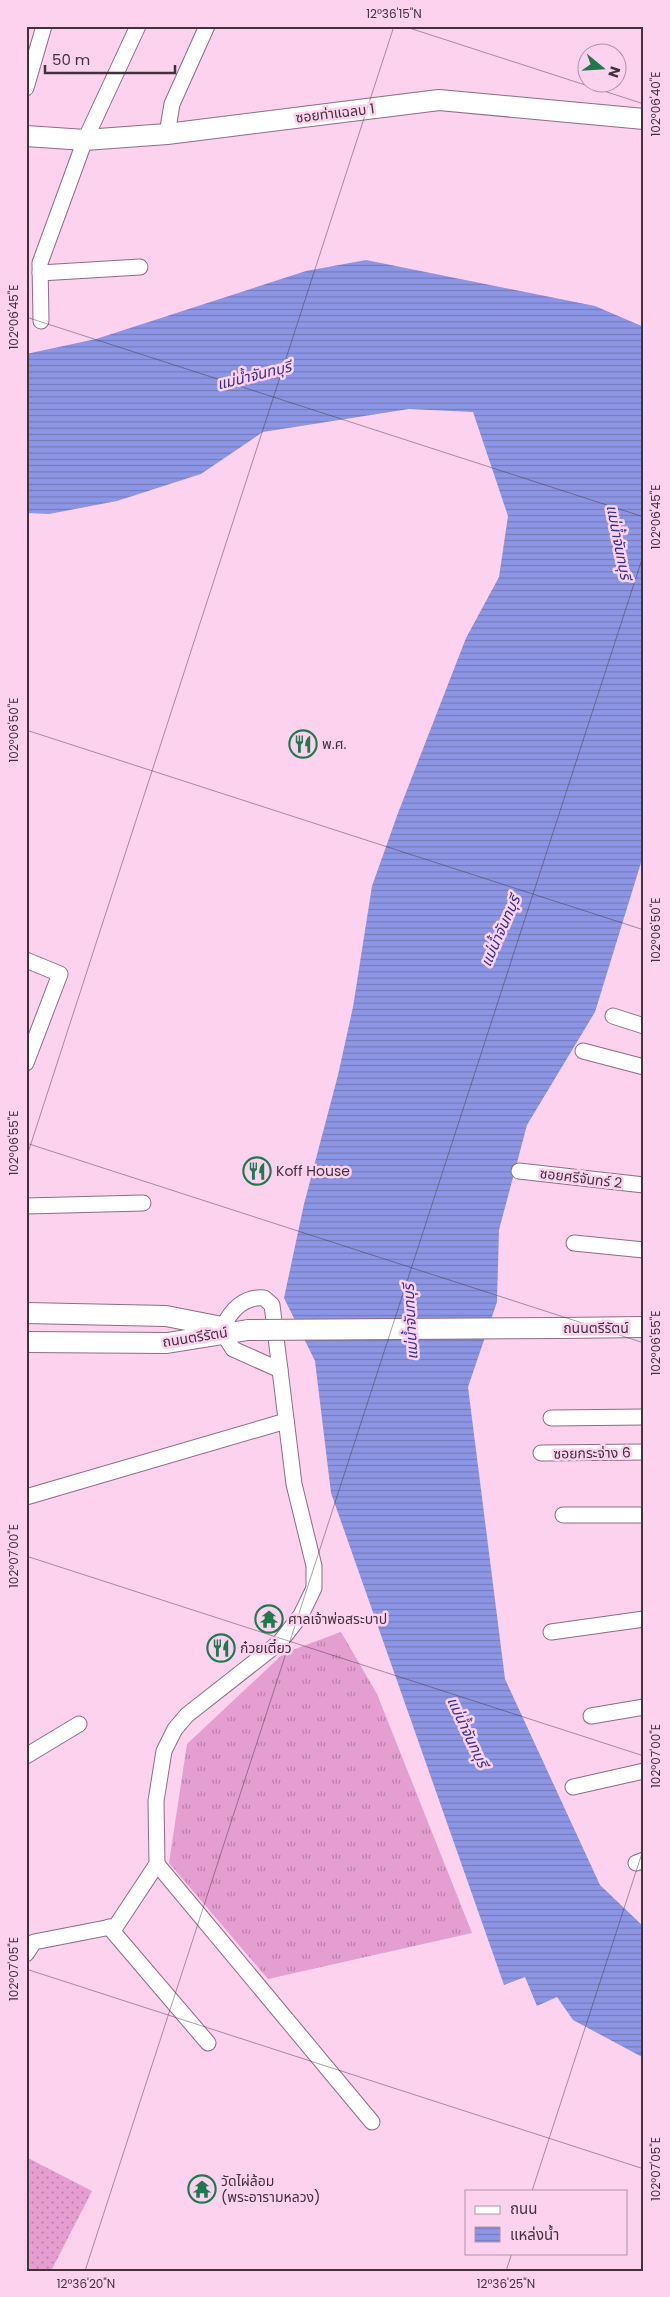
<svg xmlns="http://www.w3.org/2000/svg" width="670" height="2297" font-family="Poppins,'Noto Sans Thai',sans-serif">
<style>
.grass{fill:url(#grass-tufts)}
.garden{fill:url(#garden-dots)}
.water{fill:url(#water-rules)}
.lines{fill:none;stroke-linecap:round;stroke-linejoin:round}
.street-casing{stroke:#906b85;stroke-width:17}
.secondary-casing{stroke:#906b85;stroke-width:22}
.street{stroke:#fff;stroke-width:15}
.secondary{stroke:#fff;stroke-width:20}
.secondary-bridge-casing{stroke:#906b85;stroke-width:22;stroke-linecap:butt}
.secondary-bridge{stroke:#fff;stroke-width:20}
.ticks{fill:none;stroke:#41313c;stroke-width:1;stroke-opacity:0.45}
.labels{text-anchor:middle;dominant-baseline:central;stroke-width:5;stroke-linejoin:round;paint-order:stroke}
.street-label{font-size:14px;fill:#41313c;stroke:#fcd2ef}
.poi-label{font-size:14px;fill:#41313c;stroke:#fcd2ef;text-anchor:start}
.water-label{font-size:15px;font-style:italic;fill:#32318b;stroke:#fcd2ef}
.neatline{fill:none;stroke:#41313c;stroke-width:2}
.ticks-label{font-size:12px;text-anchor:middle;fill:#41313c}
</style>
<defs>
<pattern id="grass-tufts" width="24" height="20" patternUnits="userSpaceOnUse" patternTransform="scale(1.25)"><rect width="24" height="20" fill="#e49ed0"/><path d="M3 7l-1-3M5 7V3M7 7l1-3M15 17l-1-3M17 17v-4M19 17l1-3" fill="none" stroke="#ba81aa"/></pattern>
<pattern id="garden-dots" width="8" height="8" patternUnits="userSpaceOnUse" patternTransform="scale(1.25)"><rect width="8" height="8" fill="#e49ed0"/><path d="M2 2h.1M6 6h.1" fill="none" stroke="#ba81aa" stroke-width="1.8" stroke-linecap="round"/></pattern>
<pattern id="water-rules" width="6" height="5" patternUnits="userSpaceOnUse" patternTransform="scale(1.25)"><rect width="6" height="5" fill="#8d96e5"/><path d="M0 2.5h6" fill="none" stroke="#757bbb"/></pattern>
</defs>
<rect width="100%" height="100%" fill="#fcd2ef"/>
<path class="grass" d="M341,1632L377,1694L472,1933L268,1979L169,1863L187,1744L284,1653Z"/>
<path class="garden" d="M26,2157L92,2191L51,2271H26Z"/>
<path class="water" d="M366,260L595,306L644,327V853L595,1012L527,1125L499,1230L497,1302L468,1387L505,1679L600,1885L644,1927V2058L573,2020L557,1997L537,2006L525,1977L504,1985L331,1493L315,1361L284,1298L304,1204L338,1075L353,1007L372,886L398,813L466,638L499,577L508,516L473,412L409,409L263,432L201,474L117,501L49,514L26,513V354L96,339L306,271Z"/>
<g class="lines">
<g class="street-casing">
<g id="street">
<path d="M26,88L44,26"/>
<path d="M167,134L172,104L207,26"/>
<path d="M40,273L140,267"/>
<path d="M41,321L40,263L85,140L138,26"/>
<path d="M26,960L60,974L26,1063"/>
<path d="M613,1016L644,1026"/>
<path d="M583,1051L644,1067"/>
<path d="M519,1171L644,1185"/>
<path d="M26,1206L143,1203"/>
<path d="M574,1243L644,1250"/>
<path d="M223,1333L233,1349L280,1370"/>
<path d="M551,1418L644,1417"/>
<path d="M541,1453L644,1452"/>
<path d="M26,1497L286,1421"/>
<path d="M563,1515H644"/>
<path d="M551,1632L644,1619"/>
<path d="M591,1716L644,1707"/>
<path d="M26,1756L79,1724"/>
<path d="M573,1787L644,1771"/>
<path d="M636,1863L644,1860"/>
<path d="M157,1864L372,2122"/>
<path d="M109,1927L208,2043"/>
<path d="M26,1954L34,1942L116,1926L157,1864L156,1801L164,1751L175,1729L187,1715L280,1642L301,1615L314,1588V1566L294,1484L272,1305L264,1298C244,1296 231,1310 223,1327"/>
</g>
</g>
<g class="secondary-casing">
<g id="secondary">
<path d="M26,136L85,140L167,134L439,100L644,119"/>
<path d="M26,1313L166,1316L227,1328"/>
<path d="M562,1328L644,1327"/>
<path d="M26,1342L167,1343L248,1330"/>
</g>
</g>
<use href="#street" class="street"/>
<use href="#secondary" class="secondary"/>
<g class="secondary-bridge-casing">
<path id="secondary-bridge" d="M248,1330L562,1328"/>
</g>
<use href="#secondary-bridge" class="secondary-bridge"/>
</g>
<path class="ticks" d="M403,26L644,104M26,317L644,517M26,730L644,930M26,1143L644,1343M26,1159L394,26M26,1556L644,1756M26,1969L644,2169M532,2191L644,1847M85,2271L644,553M506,2271L512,2253"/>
<defs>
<g id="restaurant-ring" transform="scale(1.4375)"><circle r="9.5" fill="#fcd2ef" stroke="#1f794e" stroke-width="1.5"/><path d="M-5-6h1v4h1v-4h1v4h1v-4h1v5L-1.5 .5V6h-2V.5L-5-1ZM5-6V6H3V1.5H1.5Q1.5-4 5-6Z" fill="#1f794e"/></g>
<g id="temple-ring" transform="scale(1.4375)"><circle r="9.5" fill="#fcd2ef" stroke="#1f794e" stroke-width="1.5"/><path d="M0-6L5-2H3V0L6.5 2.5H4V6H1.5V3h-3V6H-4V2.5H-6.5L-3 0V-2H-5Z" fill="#1f794e"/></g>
</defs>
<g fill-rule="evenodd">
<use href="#restaurant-ring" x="303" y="744"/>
<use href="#restaurant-ring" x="257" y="1171"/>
<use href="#temple-ring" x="269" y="1619"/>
<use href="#restaurant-ring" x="221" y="1648"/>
<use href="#temple-ring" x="202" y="2189"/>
</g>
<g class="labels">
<g class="street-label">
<text transform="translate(335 113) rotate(-7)">ซอยท่าแฉลบ 1</text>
<text transform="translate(581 1178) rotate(7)">ซอยศรีจันทร์ 2</text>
<text x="596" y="1328">ถนนตรีรัตน์</text>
<text transform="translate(195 1337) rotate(-9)">ถนนตรีรัตน์</text>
<text transform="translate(592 1453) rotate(-1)">ซอยกระจ่าง 6</text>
</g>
<g class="poi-label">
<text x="322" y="744">พ.ศ.</text>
<text x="276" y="1171">Koff House</text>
<text x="288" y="1619">ศาลเจ้าพ่อสระบาป</text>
<text x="240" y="1648">ก๋วยเตี๋ยว</text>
<text x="221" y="2181">วัดไผ่ล้อม<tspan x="221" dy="16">(พระอารามหลวง)</tspan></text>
</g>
<g class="water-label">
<text transform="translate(254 375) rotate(-14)">แม่น้ำจันทบุรี</text>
<text transform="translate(619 542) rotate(79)">แม่น้ำจันทบุรี</text>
<text transform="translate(500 931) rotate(-66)">แม่น้ำจันทบุรี</text>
<text transform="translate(410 1322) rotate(-93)">แม่น้ำจันทบุรี</text>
<text transform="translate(468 1732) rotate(65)">แม่น้ำจันทบุรี</text>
</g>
</g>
<rect width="670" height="2297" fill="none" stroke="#fcd2ef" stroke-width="55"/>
<rect x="465" y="2190" width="162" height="65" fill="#fcd2ef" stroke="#b192a7"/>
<rect x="475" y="2206" width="25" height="8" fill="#ffffff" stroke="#b192a7"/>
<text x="510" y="2214" font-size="15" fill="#41313c">ถนน</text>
<rect x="475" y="2227" width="25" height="15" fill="url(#water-rules)" stroke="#b192a7"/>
<text x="510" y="2240" font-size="15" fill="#41313c">แหล่งน้ำ</text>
<g transform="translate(602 68) rotate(108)"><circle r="24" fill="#fcd2ef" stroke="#b192a7"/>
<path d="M0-4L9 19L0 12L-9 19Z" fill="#1f794e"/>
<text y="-8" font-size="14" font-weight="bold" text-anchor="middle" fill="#41313c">N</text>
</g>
<path d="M45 65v8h130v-8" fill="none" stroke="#41313c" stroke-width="2.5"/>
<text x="52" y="65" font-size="15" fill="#41313c" stroke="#fcd2ef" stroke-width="4" paint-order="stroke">50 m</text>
<rect x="28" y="28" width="614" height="2242" class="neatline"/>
<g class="ticks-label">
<text x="394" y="18">12°36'15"N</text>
<text transform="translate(656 104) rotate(-90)" y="4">102°06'40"E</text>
<text transform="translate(14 317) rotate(-90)" y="4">102°06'45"E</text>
<text transform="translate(656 517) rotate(-90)" y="4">102°06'45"E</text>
<text transform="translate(14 730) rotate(-90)" y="4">102°06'50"E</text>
<text transform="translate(656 930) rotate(-90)" y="4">102°06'50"E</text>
<text transform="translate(14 1143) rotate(-90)" y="4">102°06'55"E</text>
<text transform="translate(656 1343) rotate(-90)" y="4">102°06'55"E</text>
<text transform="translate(14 1556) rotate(-90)" y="4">102°07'00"E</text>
<text transform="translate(656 1756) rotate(-90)" y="4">102°07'00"E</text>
<text transform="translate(14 1969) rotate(-90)" y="4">102°07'05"E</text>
<text transform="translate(656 2169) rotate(-90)" y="4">102°07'05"E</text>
<text x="86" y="2288">12°36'20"N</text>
<text x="506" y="2288">12°36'25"N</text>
</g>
</svg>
